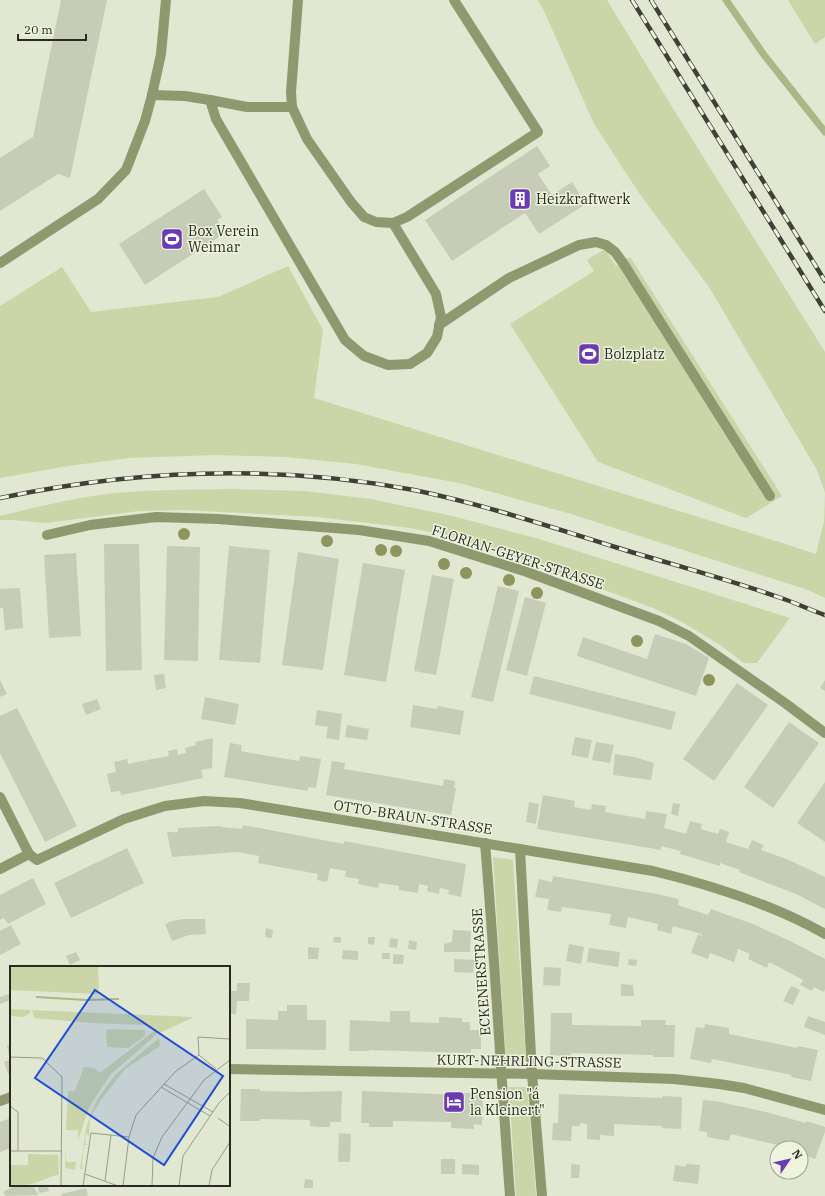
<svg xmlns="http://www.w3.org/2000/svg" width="825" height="1196" font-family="'IBM Plex Serif',serif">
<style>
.green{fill:#cbd5a8}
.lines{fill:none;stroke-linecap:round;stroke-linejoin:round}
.stream{stroke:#acb686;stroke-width:7}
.building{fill:#c7ccb6}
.service{stroke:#909870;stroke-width:10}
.minor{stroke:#909870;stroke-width:10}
.rail-casing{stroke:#3f4138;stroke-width:4.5}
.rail{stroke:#eff4de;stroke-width:3;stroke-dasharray:9;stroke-linecap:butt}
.tree{fill:#8d955e}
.labels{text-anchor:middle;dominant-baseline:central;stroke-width:3;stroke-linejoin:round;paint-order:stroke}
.poi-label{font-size:14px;fill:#292b23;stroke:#eff4de;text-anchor:start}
.street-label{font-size:14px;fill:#292b23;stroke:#eff4de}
.inset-river{fill:none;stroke:#acb686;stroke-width:2}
.inset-road{fill:none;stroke:#989c8b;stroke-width:1}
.view{fill:#1d4ed8;fill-opacity:0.15;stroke:#1d4ed8;stroke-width:2}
.inset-edge{fill:none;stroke:#292b23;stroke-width:2}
</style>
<rect width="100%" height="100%" fill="#e2e7d1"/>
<g class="green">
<path d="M538,0H607L669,102L825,352V598L808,590L571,514L459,483L356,464L285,457L215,455L129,458L68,466L0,478V306L62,267L91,312L218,297L288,266L323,330L314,398L776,541L816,554L824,521L825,493L817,470L709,287L639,193L594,124L544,11Z"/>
<path d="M788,0H825V37L815,44Z"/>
<path d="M605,249L616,266L630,257L782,496L746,518L598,462L510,324L594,271L587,260Z"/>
<path d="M233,489L304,491L371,499L452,516L539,539L790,618L757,663H744L720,645L682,622L653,608L499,551L444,535L410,528L317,517L183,510L139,511L46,523L12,520H0V516C32,508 66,500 99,495C143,489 189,490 233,489Z"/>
<path d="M493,857L513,860L526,1061H506Z"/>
<path d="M509,1087H527L536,1196H516Z"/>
</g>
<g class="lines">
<path class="stream" d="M726,0L764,55L825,132"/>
</g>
<g class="building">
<path d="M61,0H107L70,178L58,174L0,211V158L33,137Z"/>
<path d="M537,146L550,166L538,174L552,195L572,182L586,204L539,234L525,213L452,261L425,220Z"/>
<path d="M204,189L222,217L217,220L225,233L145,285L119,244Z"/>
<path d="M104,544H139L142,670L106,671Z"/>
<path d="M167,546L200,547L198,661L164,660Z"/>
<path d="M229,546L270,550L260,663L219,660Z"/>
<path d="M298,552L339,559L323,670L282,665Z"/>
<path d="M76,553L81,636L49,638L44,555Z"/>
<path d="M363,563L405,570L386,682L344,675Z"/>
<path d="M432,575L454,579L436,675L414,671Z"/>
<path d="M498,586L519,591L493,702L471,697Z"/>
<path d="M20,588L23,628L5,630L3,608H0V589Z"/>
<path d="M525,597L546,603L527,676L506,670Z"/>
<path d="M655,634L686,644L709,658L696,696L577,656L583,637L647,659Z"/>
<path d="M164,674L166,688L156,690L154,675Z"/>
<path d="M534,676L676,712L671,730L529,694Z"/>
<path d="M0,680L7,694L0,697Z"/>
<path d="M825,680V691L820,688Z"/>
<path d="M737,683L768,705L714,781L683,759Z"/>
<path d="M205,697L239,704L235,725L201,719Z"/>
<path d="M97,699L101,709L86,715L82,704Z"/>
<path d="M413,705L437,709L438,706L464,711L460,735L410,727Z"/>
<path d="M17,708L77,826L45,842L0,753V716Z"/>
<path d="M317,710L342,714L339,740L326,738L328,727L315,725Z"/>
<path d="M789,722L819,743L773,808L744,787Z"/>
<path d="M347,725L369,729L367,740L345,737Z"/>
<path d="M575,737L592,740L588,758L571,755Z"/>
<path d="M213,738L212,768L201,770L203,778L121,795L120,791L111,792L107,774L116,772L114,762L127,759L128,764L137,762L169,756L168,751L177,749L178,755L186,753L185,748L196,745L195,742Z"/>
<path d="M596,742L614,745L610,763L592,760Z"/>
<path d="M230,743L242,745L241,751L251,753L299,761L300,756L321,759L316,788L308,787V791L224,777Z"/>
<path d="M615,754L634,757L654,763L651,780L613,775Z"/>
<path d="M332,761L345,763L344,769L392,777L443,786L444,779L455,781L454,788H456L451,815L326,795Z"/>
<path d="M825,782V842L797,823Z"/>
<path d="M543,795L575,801L574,807L591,810L592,804L606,806L605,812L645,819L646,811L667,814L664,828L686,834L690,821L702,824L701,829L718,834L720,829L729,832L726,842L748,849L752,840L764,845L761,850L789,860L825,877V909L796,894L739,872L740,870L720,863V866L680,854L681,851L661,846V850L537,829Z"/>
<path d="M529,802L539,804L536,824L526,822Z"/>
<path d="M673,803L680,804L678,816L671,814Z"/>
<path d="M243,825L344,844V841L466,864L461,897L448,894L449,890L440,888L439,894L427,891L428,886L419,884L418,893L399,890V886L379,883L378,888L358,884L359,879L345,877L346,871L330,868L327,882L317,880L318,874L258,863L259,856L238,852L172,857L167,832H178V828L221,826V827L242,829Z"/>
<path d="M127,848L144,883L71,918L54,883Z"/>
<path d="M553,876L657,894L679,899L678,905L708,915L711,909L753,924L790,941L825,959V989L824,992L814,987L812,991L800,985L803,980L779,967L769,962L767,968L748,959L750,954L741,950L738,949L734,962L710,953L708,959L691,953L698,934L701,936L702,934L673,926L671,934L657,930L658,924L628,917L626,928L609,925L611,914L562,907L561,912L547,910L549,899L535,897L539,879L552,882Z"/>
<path d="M33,878L46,904L8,924L4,918L0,920V895Z"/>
<path d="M183,919H205L206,934L189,935L172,941L165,924L172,921Z"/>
<path d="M11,925L21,944L0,955V931Z"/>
<path d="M266,928L273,930L272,938L265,937Z"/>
<path d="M453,930L471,931L470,952H444V944L452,942Z"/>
<path d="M334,937H341V943L333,942Z"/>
<path d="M368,937H375L374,945L368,944Z"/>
<path d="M390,938L398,939L397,948L389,947Z"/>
<path d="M409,940L417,942L416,950L408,949Z"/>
<path d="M569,944L584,947L581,964L566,961Z"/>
<path d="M308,947L319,948L318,959H308Z"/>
<path d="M589,948L620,952L618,967L587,962Z"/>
<path d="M343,950L358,951V960L342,959Z"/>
<path d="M76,952L80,960L70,965L66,956Z"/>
<rect x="382" y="953" width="8" height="6"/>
<path d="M393,954L404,955L403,964H393Z"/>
<path d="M454,959L474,960L473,973L454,972Z"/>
<path d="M629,959L637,960L636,966L628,965Z"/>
<path d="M544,967L561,968L560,986L543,985Z"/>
<path d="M237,983H250L249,1001H237L236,1014H229V991H237Z"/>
<path d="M621,984L633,985L634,996H621Z"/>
<path d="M791,986L800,990L793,1005L783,1001Z"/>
<path d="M9,994L11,1000L0,1004V997Z"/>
<path d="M287,1005H307V1020H326V1050L246,1049V1019L278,1020V1011H287Z"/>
<path d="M390,1011H410V1022L439,1023V1017L462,1018V1022H470V1030H481V1049H471V1053L369,1050V1051H349L350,1020L390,1022Z"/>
<path d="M551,1013H572V1025L641,1026V1020H666L665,1025H675L674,1057H653V1055L571,1053V1056L550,1055Z"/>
<path d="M808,1016L825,1022V1035L804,1027Z"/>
<path d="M705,1024L729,1028V1034L797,1048L798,1046L818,1050L811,1081L791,1077L792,1075L712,1059L711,1063L690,1059L696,1027L704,1028Z"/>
<path d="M11,1045V1073L8,1074L4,1062L10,1060L7,1046Z"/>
<path d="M241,1089H260V1091L301,1092L342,1091L341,1122H330V1127H321L310,1126V1120L260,1119V1121H240Z"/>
<path d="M362,1091L463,1095V1093H483L482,1125L474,1124V1129L451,1128V1122L393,1121V1127H369V1123H361Z"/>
<path d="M559,1094L662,1098L663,1096L682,1097L681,1129L662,1128V1126L614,1124V1136L600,1135V1140L587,1139V1124L580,1123V1126H572L571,1141L552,1140L553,1123H558Z"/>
<path d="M703,1100L723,1102L724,1103L766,1112L806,1123L807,1121L825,1127V1132L815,1159L801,1154V1148H791L731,1134L729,1141L707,1137V1132L699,1131Z"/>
<path d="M11,1118V1148L0,1152V1122Z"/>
<path d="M339,1133L351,1134L350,1162H338Z"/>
<rect x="441" y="1159" width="14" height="15"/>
<path d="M462,1164L479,1165V1175L462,1174Z"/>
<path d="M571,1164L580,1165L579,1178H571Z"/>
<path d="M686,1164L700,1165L698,1184L673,1181L675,1165L686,1167Z"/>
<path d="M305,1179L313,1180V1188H304Z"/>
<path d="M16,1185H33L38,1195L6,1196L3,1192Z"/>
<path d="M37,1185H47L49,1191L39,1193Z"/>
<path d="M86,1188L88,1196H62L61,1194Z"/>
</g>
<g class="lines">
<g class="service">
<path d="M298,0L291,92L292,107L307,139L351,202L364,217L376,222L393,223L407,217L538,132L454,0"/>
<path d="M152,95L185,96L210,100L247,107H292"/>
<path d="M210,100L216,119L345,340L364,356L388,365L410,364L427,353L437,337L441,317L436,294L393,223"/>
<path d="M439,325L509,278L579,245L596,242L606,245L615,252L623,263L770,496"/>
<path d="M47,535L90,525L156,517L218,519L359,530L429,541L527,572L659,621L689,636L785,703L825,733"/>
</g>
<g class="minor">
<path d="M0,263L98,199L126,170L145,121L152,95L161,54L166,0"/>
<path d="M0,797L29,854"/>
<path d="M485,843C495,960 501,1078 510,1196"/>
<path d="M520,849L532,1074L542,1196"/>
<path d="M29,854L37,860L124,819L165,806L204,801L240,803L653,871C711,885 772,904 825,934"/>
<path d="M0,869L29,854"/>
<path d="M229,1069L532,1074L674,1079L719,1084L744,1088L825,1110"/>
<path d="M0,1101L11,1097"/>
</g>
<g class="rail-casing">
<g id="rail">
<path d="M632,0L825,311"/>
<path d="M651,0L825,281"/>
<path d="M0,498C138,469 275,464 414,490C482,504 548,526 615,547C670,564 727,579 781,598C796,603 810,610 825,615"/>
</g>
</g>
<use href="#rail" class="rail"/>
</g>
<g class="tree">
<circle cx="184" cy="534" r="6"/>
<circle cx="327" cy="541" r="6"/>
<circle cx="381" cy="550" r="6"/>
<circle cx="396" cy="551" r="6"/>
<circle cx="444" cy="564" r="6"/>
<circle cx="466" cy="573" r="6"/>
<circle cx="509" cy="580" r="6"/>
<circle cx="537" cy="593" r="6"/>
<circle cx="637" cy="641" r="6"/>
<circle cx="709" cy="680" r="6"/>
</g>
<defs>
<g id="building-square" transform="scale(1.15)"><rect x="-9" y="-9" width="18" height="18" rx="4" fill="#6b3bb3" stroke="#eff4de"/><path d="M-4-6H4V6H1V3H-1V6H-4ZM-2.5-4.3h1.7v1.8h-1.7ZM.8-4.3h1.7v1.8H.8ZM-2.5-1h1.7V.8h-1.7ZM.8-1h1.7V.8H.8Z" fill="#fff"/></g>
<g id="stadium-square" transform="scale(1.15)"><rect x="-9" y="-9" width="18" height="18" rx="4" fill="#6b3bb3" stroke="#eff4de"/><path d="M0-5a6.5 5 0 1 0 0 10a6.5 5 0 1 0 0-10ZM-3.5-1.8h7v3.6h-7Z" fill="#fff"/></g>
<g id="hotel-square" transform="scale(1.15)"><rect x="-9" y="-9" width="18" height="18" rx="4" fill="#6b3bb3" stroke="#eff4de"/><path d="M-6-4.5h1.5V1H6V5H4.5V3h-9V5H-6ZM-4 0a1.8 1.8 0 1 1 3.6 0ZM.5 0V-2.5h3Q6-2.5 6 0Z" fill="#fff"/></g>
</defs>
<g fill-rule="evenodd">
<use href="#building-square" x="520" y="199"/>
<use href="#stadium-square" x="172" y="239"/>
<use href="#stadium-square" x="589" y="354"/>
<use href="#hotel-square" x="454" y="1102"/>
</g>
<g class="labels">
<g class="poi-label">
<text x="536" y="199">Heizkraftwerk</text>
<text x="188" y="231">Box Verein<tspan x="188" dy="16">Weimar</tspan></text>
<text x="604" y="354">Bolzplatz</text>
<text x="470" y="1094">Pension "á<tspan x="470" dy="16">la Kleinert"</tspan></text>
</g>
<g class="street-label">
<text transform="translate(518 557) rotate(18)">FLORIAN-GEYER-STRASSE</text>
<text transform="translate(413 817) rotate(9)">OTTO-BRAUN-STRASSE</text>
<text transform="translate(481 972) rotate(-94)">ECKENERSTRASSE</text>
<text transform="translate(529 1061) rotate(1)">KURT-NEHRLING-STRASSE</text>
</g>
</g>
<g transform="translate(10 966)">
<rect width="220" height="220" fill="#e2e7d1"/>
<path d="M0,0H88L89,28L0,24ZM0,43L20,44V47L14,51L0,50ZM22,44L182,51V52L147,68L101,108L80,139L68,174V164H56L58,125H65L74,101L84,102L90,107L144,65L135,59L81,57L24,52ZM98,63L135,64V70L118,82L97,81L96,65ZM149,72L150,80L115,103L90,135L80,152L79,170L76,167L75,177L78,179H74L72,197L75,199L71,198L73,203H70L76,162L81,147L89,131L105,109ZM56,178V196H66L65,204L55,202ZM18,188L48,189L49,208L22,218L0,220V199H18Z" fill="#cbd5a8"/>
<path class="inset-river" d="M26,31L76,34L109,33"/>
<path class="inset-road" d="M0,91L32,92L52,111L51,220M206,103L189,89L188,71L220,73M154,118L203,146M151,121L200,150M0,140L8,146V185M208,152L219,160M0,185H52M75,208L108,220M95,215L101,169M73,220L81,167L119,171M113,220L119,171L126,149L166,105L189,89M142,220L143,192L152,171L194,114L220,94M169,220L173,190L209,137L220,126M199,220L202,204L220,176"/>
<path class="view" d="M85,24L213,110L154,199L25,112Z"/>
<rect width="220" height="220" class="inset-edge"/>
</g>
<g transform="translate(789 1160) rotate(56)"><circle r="19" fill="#eff4de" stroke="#a0a493"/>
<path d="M0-3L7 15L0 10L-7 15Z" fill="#6b3bb3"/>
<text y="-6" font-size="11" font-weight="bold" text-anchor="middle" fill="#292b23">N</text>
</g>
<path d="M18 34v6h68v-6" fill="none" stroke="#292b23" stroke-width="2"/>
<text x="24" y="34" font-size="12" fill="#292b23" stroke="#eff4de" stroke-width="3" paint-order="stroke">20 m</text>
</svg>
